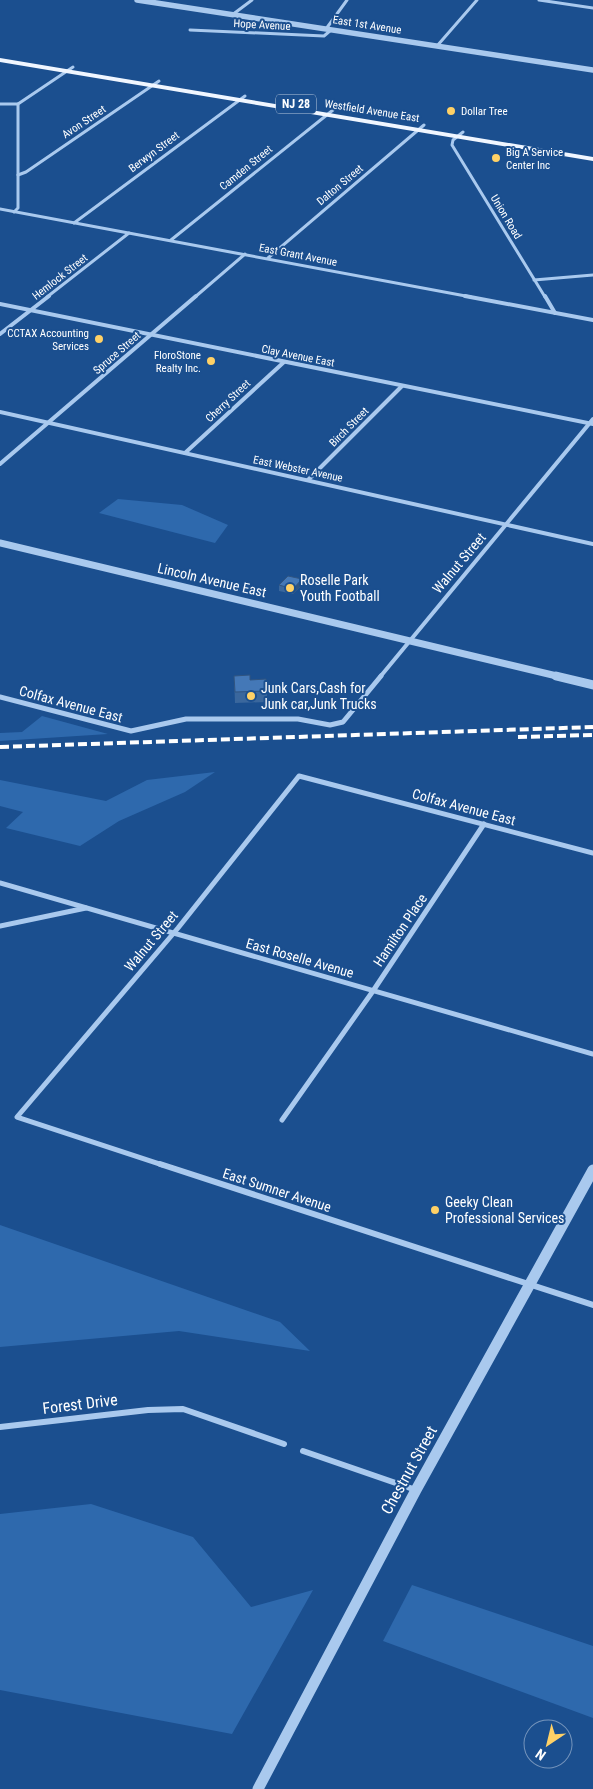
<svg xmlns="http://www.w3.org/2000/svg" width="593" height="1789" font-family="'Roboto Condensed',sans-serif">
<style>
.green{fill:#2e69ad}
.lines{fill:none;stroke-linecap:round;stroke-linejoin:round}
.minor-far3{stroke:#a9c9ee;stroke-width:3}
.minor-far2{stroke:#a9c9ee;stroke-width:4}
.minor-far1{stroke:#a9c9ee;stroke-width:5}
.minor{stroke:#a9c9ee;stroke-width:6}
.tertiary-far3{stroke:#a9c9ee;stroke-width:5.5}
.tertiary-far2{stroke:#a9c9ee;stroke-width:7}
.tertiary-far1{stroke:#a9c9ee;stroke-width:9}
.tertiary{stroke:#a9c9ee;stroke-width:11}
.primary{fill:#f0f6ff;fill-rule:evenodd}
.rail{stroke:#fff;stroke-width:4;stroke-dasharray:9 4;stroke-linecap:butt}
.wall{fill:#3a679d}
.shaded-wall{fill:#305480}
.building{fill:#4478b7;stroke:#305480}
.poi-dot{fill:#ffd166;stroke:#1b4f8f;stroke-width:2}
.labels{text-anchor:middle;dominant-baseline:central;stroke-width:4;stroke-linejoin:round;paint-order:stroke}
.far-street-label{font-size:11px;fill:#fff;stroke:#1b4f8f}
.far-poi-label{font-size:11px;fill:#fff;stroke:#1b4f8f;text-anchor:start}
.shield{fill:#1b4f8f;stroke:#bbcadd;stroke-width:1}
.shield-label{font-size:12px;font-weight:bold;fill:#fff}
.street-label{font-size:14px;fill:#fff;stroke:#1b4f8f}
.poi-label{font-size:14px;fill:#fff;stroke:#1b4f8f;text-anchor:start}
.near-street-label{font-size:16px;fill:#fff;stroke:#1b4f8f}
</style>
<rect width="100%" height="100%" fill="#1b4f8f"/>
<g class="green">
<path d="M118,499L182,505L228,525L215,543L99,513Z"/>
<path d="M42,716L108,734L0,741V733L22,732Z"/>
<path d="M215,772L185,792L119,821L80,846L6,828L23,812L0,806V780L106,801L147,780Z"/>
<path d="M0,1225L280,1322L310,1351L179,1331L0,1347Z"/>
<path d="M91,1504L193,1537L251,1607L313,1590L232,1734L0,1690V1514Z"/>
<path d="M412,1585L593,1646V1718L383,1641Z"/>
</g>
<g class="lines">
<g class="minor-far3">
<path d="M539,0L593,8"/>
<path d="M232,15L252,0"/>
<path d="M326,29L347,0"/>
<path d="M190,30L324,36L331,30"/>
<path d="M437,46L477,0"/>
<path d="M0,104H18"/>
<path d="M463,132L453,140L452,145L545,297"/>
<path d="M18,175L26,172L159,81"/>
<path d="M0,209L471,297"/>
<path d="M14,212L18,208V104L73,67"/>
<path d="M74,223L245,96"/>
<path d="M171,240L333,110"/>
<path d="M268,258L424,125"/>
<path d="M534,280L593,275"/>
<path d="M47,297L129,233"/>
<path d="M195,297L245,254"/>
</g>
<g class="minor-far2">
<path d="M465,296L593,320"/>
<path d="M545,296L555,313"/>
<path d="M0,304L593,424"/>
<path d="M0,334L49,296"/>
<path d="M0,412L593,544"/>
<path d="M185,453L284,362"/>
<path d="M0,464L196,296"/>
<path d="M308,480L402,386"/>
<path d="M380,677L593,419"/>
</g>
<g class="minor-far1">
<path d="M0,697L131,731L186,719H298L330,725L343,722L381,676"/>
<path d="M0,883L593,1054"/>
<path d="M0,926L86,908"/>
<path d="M282,1120L373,991L484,824"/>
<path d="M163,1165L17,1117L178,928L299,776L593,853"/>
</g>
<g class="minor">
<path d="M160,1164L593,1305"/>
<path d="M0,1427L148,1410L183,1409L284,1444"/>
<path d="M303,1451L416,1490"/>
</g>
<path class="tertiary-far3" d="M137,0L593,70"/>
<path class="tertiary-far2" d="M0,543L561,677"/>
<path class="tertiary-far1" d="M556,676L593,685"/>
<path class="tertiary" d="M258,1789L416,1490L593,1170"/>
<path class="primary" d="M0,58L593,157V161L0,62Z"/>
<g class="rail">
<path d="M518,737L593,735"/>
<path d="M0,747L593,727"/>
</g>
</g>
<g class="wall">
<path d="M302,579V585L293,594L279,591V585Z"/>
<path d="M234,676L250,680L267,691V702L235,703Z"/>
</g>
<path class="shaded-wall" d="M302,579V585L293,594V589Z"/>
<g class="building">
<path d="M288,576L302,579L293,589L279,585Z"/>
<path d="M250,675V680L266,679L267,691L235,692L234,676Z"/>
</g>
<g class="poi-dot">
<circle cx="451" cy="111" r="5"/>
<circle cx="496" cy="158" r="5"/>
<circle cx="99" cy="339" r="5"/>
<circle cx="211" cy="361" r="5"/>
<circle cx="290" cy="588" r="5"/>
<circle cx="251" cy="696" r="5"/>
<circle cx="435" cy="1210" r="5"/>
</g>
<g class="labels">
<g class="far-street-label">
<text transform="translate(262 25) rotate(3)">Hope Avenue</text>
<text transform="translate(367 25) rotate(9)">East 1st Avenue</text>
<text transform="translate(372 111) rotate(9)">Westfield Avenue East</text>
<text transform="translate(84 122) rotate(-34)">Avon Street</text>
<text transform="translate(154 152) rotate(-37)">Berwyn Street</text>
<text transform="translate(246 168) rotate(-39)">Camden Street</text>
<text transform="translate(340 185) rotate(-40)">Dalton Street</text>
<text transform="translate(506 217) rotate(59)">Union Road</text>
<text transform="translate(298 255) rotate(11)">East Grant Avenue</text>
<text transform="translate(60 277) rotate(-38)">Hemlock Street</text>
<text transform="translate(117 353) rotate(-41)">Spruce Street</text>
<text transform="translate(298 356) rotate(11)">Clay Avenue East</text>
<text transform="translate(228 401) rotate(-43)">Cherry Street</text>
<text transform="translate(349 427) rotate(-45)">Birch Street</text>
<text transform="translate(298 469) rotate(12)">East Webster Avenue</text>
</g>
<g class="far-poi-label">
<text x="461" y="111">Dollar Tree</text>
<text x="506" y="152">Big A Service<tspan x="506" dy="13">Center Inc</tspan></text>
<text x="89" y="333" text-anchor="end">CCTAX Accounting<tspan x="89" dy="13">Services</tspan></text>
<text x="201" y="355" text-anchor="end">FloroStone<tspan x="201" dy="13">Realty Inc.</tspan></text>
</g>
<rect class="shield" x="276" y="94.5" width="40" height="19" rx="4"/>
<g class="shield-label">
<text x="296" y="104">NJ 28</text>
</g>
<g class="street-label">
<text transform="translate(459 563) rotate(-50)">Walnut Street</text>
<text transform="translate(212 580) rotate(13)">Lincoln Avenue East</text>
<text transform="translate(71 704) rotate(15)">Colfax Avenue East</text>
<text transform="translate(464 807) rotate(15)">Colfax Avenue East</text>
<text transform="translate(400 930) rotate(-56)">Hamilton Place</text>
<text transform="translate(151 941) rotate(-50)">Walnut Street</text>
<text transform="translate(300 958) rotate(16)">East Roselle Avenue</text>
<text transform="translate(277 1190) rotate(18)">East Sumner Avenue</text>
</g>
<g class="poi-label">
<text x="300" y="580">Roselle Park<tspan x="300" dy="16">Youth Football</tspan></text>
<text x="261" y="688">Junk Cars,Cash for<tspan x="261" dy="16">Junk car,Junk Trucks</tspan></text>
<text x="445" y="1202">Geeky Clean<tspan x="445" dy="16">Professional Services</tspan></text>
</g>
<g class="near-street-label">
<text transform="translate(80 1404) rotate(-7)">Forest Drive</text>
<text transform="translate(409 1470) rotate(-61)">Chestnut Street</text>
</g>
</g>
<g transform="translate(548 1744) rotate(215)"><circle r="24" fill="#1b4f8f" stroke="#7695bc"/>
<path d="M0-4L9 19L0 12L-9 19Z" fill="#ffd166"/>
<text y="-8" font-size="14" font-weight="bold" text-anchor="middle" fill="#ffffff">N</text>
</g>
</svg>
